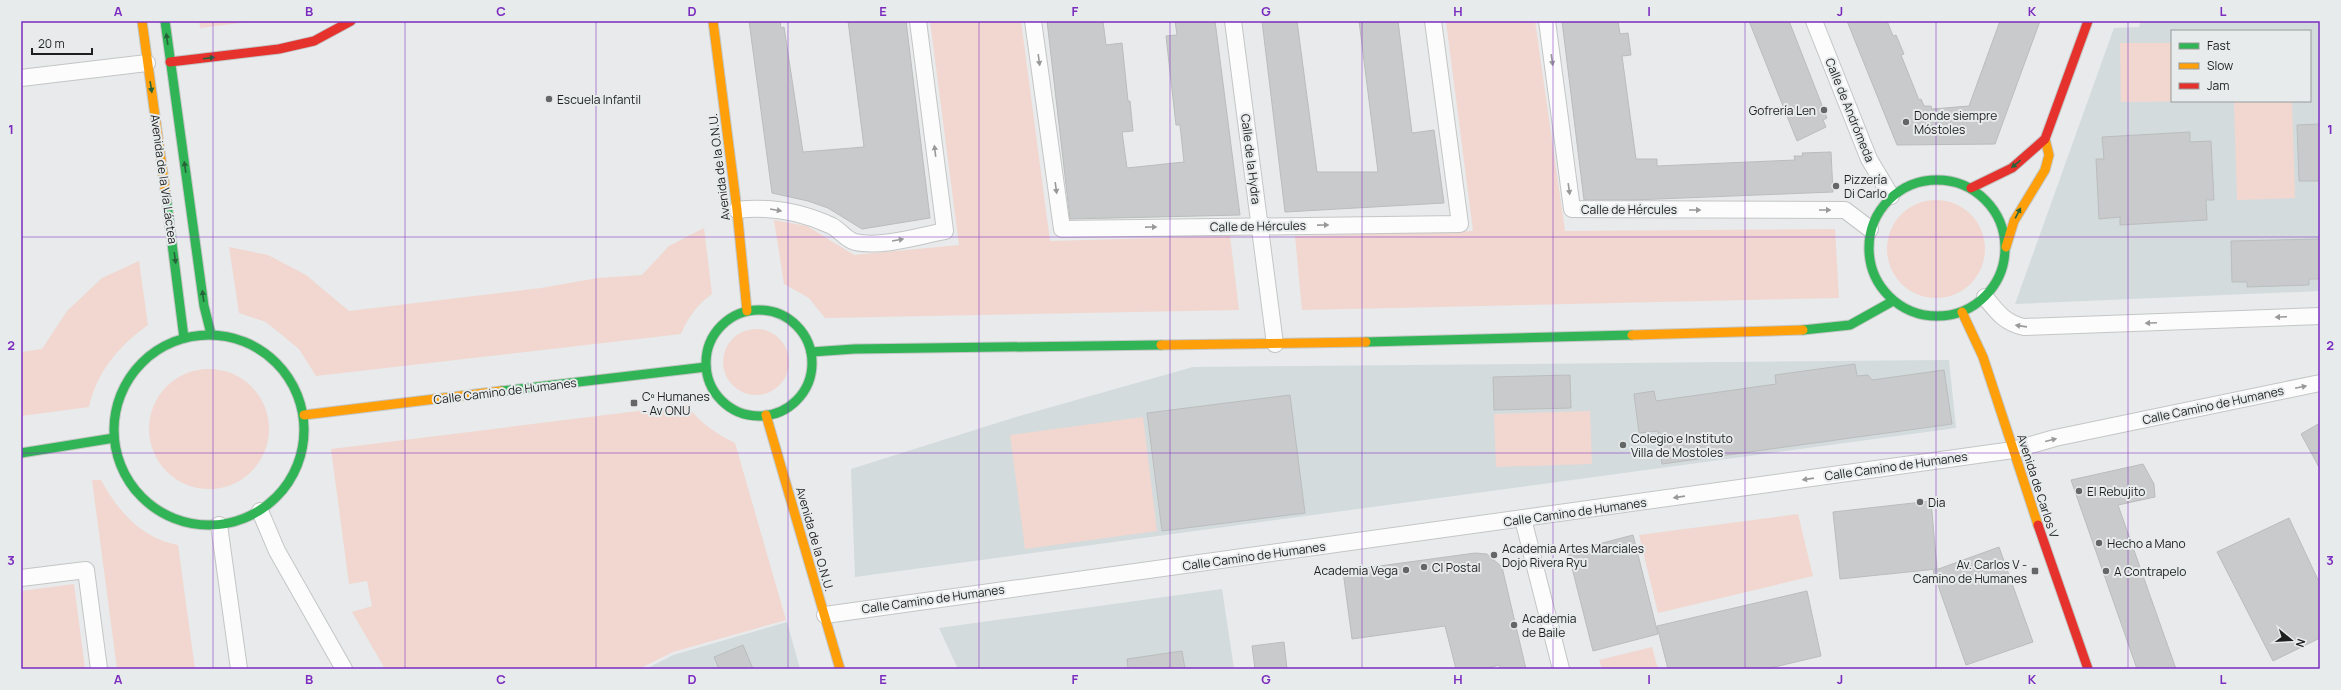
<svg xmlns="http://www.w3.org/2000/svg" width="2341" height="690" font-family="Manrope,sans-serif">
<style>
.built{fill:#d3dbdd;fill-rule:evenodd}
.green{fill:#f1d7d0}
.building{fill:#c9cacb;stroke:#bbbdbd}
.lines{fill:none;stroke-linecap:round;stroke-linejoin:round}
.street-casing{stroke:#c4c6c6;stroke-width:18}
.fast-casing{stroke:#c4c6c6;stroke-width:11}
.slow-casing{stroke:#c4c6c6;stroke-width:11}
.jam-casing{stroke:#c4c6c6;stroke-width:11}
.street{stroke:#fcfcfc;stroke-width:16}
.fast{stroke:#30b455;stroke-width:9}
.slow{stroke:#ff9f0a;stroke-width:9}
.jam{stroke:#e5322d;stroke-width:9}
.oneway{fill:#266338}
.oneway2{fill:#989999}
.grid{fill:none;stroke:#7b2cbf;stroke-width:1;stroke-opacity:0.55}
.poi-dot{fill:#656767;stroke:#e7ebec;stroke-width:1.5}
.labels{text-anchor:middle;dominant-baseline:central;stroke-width:4;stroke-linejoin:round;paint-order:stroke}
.poi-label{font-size:12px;fill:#1e2020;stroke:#e7ebec;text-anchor:start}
.street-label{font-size:12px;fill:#1e2020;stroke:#e7ebec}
.neatline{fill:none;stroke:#7b2cbf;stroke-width:1.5}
.grid-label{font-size:13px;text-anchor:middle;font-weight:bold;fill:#7b2cbf}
</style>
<rect width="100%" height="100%" fill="#e8eaeb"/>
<g class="built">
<path d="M2141,21H2320V291L2015,304L2114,28L2139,27ZM2172,31H2310V101H2172Z"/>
<path d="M1949,360L1956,428L855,577L851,469L1016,417L1193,367Z"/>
<path d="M1222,589L1234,669H958L939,628Z"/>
<path d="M787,622L800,669H646L673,655Z"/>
</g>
<g class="green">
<path d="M199,21H255L200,28Z"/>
<path d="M930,21H1021L1050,241L1230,236L1239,310L825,318L809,298L784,284L774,220L807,226L854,255L959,245Z"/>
<path d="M1446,21H1535L1565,231L1835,229L1839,298L1302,310L1295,236L1473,231Z"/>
<path d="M2120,43H2172V101H2227L2121,102Z"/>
<path d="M2234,101H2292L2295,198L2237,200Z"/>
<circle cx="1936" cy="249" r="49"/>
<path d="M704,228L712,294C698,304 688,317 681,334L316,376L299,349L266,322L239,313L229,247L268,255L306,275L349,311L541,288L598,278L642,275L669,246Z"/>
<path d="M139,261L148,325C119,346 97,371 89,407L21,416V352L42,349L67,311L102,278Z"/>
<circle cx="756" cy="362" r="33"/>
<circle cx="209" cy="429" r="60"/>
<path d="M687,405C700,423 715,433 735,443L786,620L673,652L639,669H385L352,612L372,606L367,581L349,584L331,449Z"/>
<path d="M1590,411L1592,464L1496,467L1494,414Z"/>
<path d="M1143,417L1157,531L1025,549L1010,435Z"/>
<path d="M92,480H101C118,511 141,538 178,545L195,669H117Z"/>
<path d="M1798,514L1813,576L1658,613L1639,535Z"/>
<path d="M74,584L85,669H21V591Z"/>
<path d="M1652,647L1658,669H1602L1599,660Z"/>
</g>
<g class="building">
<path d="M749,21H780L781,28L784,27L803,152L864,147L848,21H906L930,218L862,229L828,208L808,201L772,193Z"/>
<path d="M1047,21H1103L1106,45L1122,43L1128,101H1130L1133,131L1122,132L1127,168L1184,162L1180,125H1176L1166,36L1177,35L1175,21H1215L1240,215L1070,219Z"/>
<path d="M1262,21H1297L1317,172H1378L1359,21H1398L1412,133L1434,130L1444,203L1285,212Z"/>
<path d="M1562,21H1618L1620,34L1628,33L1631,55L1622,56L1636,159H1657V166L1795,160L1794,156H1803L1802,153L1831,152L1833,192L1633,200H1584Z"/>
<path d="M1749,21H1789L1827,118L1823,120L1826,127L1797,141Z"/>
<path d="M1847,21H1887L1893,36L1896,35L1904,54L1901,55L1919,100L1921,99L1924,106H1931L1932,109L1969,106L2000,21H2040L1995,144L1897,145Z"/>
<path d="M2320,124V181H2299L2297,125Z"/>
<path d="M2190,132V142L2211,141L2214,200H2206L2207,220L2120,225V217L2099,219L2096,159H2104L2102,137Z"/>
<path d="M2320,239V279H2309V285L2247,287V282H2232L2231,241Z"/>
<path d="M1855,364L1857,376L1868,375L1872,380L1944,370L1952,424L1662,464L1658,431L1639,433L1634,394L1654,391L1656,401L1776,384L1775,375Z"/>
<path d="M1570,375L1571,408L1494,410L1493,377Z"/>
<path d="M1290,395L1305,513L1162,531L1147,413Z"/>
<path d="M2320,423V469L2301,434Z"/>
<path d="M2143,464L2154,484L2155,497L2118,505L2176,669H2137L2071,480Z"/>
<path d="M1931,501L1937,569L1840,579L1833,512Z"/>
<path d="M2289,518L2320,584V638L2273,661L2217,552Z"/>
<path d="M1633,535L1658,634L1593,651L1568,552Z"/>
<path d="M1999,547L2033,642L1966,665L1933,571Z"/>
<path d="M1475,553L1487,554L1502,567L1526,669H1500L1499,665L1485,669H1456L1445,626L1352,639L1343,571Z"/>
<path d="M1807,591L1821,656L1766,669H1668L1657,626Z"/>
<path d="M1284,642L1287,669H1255L1252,646Z"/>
<path d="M743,645L753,669H719L714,657Z"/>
<path d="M1182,651L1185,669H1128L1127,659Z"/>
</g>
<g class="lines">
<g class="street-casing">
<g id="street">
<path d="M1033,21L1062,229L1460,224L1433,21"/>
<path d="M1233,21L1275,344"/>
<path d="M1547,21L1572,209L1845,210L1870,229"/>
<path d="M1814,21L1869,159L1891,196"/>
<path d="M21,78L147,63"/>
<path d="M737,210C770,206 802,212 832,226C840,230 846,240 855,242C881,248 919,236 945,231L918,21"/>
<path d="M1985,297C1997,312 2005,323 2024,327L2320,316"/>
<path d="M260,511L277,551L344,669"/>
<path d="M1523,519L1561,669"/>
<path d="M219,525L239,669"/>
<path d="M21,578L86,570L99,669"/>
<path d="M825,615L2013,450L2055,438L2320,383"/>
</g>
</g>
<g class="fast-casing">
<g id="fast">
<path d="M165,21L204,306L211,334"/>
<circle cx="1937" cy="248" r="68"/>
<path d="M166,196L184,338"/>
<circle cx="759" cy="363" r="53"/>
<path d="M1803,330L1850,325L1893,301"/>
<circle cx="209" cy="430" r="95"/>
<path d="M1366,342L1632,335"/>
<path d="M811,352L854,349L1161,345"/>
<path d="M501,391L706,367"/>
<path d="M21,453L114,438"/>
</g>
</g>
<g class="slow-casing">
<g id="slow">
<path d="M142,21L166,196"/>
<path d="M713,21L737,210L747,311"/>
<path d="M2006,247L2014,221L2045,170L2049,155L2045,139"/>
<path d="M1962,312L1983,357L2038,525"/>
<path d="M1632,335L1803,330"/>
<path d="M1161,345L1366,342"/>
<path d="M304,415L501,391"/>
<path d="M766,415L840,669"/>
</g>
</g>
<g class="jam-casing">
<g id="jam">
<path d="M170,62L279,49L314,41L351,21"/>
<path d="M1971,188L2012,168L2045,139L2088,21"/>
<path d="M2038,525L2088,669"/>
</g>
</g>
<use href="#street" class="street"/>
<use href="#fast" class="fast"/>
<use href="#slow" class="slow"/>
<use href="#jam" class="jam"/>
</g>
<defs><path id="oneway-solid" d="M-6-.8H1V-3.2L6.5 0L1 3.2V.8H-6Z"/></defs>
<g class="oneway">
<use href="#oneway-solid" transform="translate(167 39) rotate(-98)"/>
<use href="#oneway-solid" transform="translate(209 58) rotate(-7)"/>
<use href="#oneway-solid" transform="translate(151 87) rotate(81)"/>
<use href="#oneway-solid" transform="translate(2016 164) rotate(141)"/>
<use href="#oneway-solid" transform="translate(185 167) rotate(-98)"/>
<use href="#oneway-solid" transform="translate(2018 213) rotate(-62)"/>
<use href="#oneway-solid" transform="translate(175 258) rotate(82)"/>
<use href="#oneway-solid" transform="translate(203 296) rotate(-98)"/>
</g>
<g class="oneway2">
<use href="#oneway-solid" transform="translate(1039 60) rotate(82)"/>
<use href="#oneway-solid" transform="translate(1552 60) rotate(82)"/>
<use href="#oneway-solid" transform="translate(935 151) rotate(-97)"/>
<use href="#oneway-solid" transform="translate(1056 188) rotate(82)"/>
<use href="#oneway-solid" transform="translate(1569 189) rotate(82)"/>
<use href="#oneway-solid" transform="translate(776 210) rotate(10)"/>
<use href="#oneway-solid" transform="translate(1695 210)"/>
<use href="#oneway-solid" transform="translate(1825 210)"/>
<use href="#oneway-solid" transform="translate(1323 225) rotate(-1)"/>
<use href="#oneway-solid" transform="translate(1151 227) rotate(-1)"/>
<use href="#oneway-solid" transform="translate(898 240) rotate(-10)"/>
<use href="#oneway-solid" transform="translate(2281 317) rotate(178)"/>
<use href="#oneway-solid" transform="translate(2151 323) rotate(178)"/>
<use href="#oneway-solid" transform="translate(2021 326) rotate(-172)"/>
<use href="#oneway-solid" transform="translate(2301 387) rotate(-12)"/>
<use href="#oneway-solid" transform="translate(2051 440) rotate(-14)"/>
<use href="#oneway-solid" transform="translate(1808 479) rotate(172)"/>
<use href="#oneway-solid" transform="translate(1679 497) rotate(172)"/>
</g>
<path class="grid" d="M213,21V669M405,21V669M596,21V669M788,21V669M979,21V669M1170,21V669M1362,21V669M1553,21V669M1745,21V669M1936,21V669M2128,21V669M21,237H2320M21,453H2320"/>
<g class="poi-dot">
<circle cx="549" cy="99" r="4"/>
<circle cx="1824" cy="110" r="4"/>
<circle cx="1906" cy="122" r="4"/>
<circle cx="1836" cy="186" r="4"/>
<rect x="630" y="399" width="8" height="8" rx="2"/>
<circle cx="1623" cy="445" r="4"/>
<circle cx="2079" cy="491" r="4"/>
<circle cx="1920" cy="502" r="4"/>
<circle cx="2099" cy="543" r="4"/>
<circle cx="1494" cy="555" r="4"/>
<circle cx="1424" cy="567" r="4"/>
<circle cx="1406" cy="570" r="4"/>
<rect x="2031" y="567" width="8" height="8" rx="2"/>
<circle cx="2106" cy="571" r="4"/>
<circle cx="1514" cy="625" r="4"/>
</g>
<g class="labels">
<g class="poi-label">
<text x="557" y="99">Escuela Infantil</text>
<text x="1816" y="110" text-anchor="end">Gofrería Len</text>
<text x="1914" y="115">Donde siempre<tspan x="1914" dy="14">Móstoles</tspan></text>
<text x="1844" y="179">Pizzería<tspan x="1844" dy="14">Di Carlo</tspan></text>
<text x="642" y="396">Cº Humanes<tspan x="642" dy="14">- Av ONU</tspan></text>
<text x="1631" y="438">Colegio e Instituto<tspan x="1631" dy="14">Villa de Mostoles</tspan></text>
<text x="2087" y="491">El Rebujito</text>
<text x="1928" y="502">Dia</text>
<text x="2107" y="543">Hecho a Mano</text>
<text x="1502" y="548">Academia Artes Marciales<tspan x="1502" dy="14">Dojo Rivera Ryu</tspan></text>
<text x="2027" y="564" text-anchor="end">Av. Carlos V -<tspan x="2027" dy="14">Camino de Humanes</tspan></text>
<text x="1432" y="567">CI Postal</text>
<text x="1398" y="570" text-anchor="end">Academia Vega</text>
<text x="2114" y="571">A Contrapelo</text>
<text x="1522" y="618">Academia<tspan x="1522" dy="14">de Baile</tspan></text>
</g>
<g class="street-label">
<text transform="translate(1850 110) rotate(68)">Calle de Andrómeda</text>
<text transform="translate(1251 159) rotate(83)">Calle de la Hydra</text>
<text transform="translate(719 167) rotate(-97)">Avenida de la O.N.U.</text>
<text transform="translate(164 179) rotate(82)">Avenida de la Vía Láctea</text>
<text x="1629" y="209">Calle de Hércules</text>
<text transform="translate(1258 226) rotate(-1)">Calle de Hércules</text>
<text transform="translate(505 391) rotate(-7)">Calle Camino de Humanes</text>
<text transform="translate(2213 405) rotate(-12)">Calle Camino de Humanes</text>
<text transform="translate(1896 466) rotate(-8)">Calle Camino de Humanes</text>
<text transform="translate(2038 486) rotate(72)">Avenida de Carlos V</text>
<text transform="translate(1575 512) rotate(-8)">Calle Camino de Humanes</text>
<text transform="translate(815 539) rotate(74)">Avenida de la O.N.U.</text>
<text transform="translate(1254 556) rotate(-8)">Calle Camino de Humanes</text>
<text transform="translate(933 599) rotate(-8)">Calle Camino de Humanes</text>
</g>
</g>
<rect width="2341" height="690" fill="none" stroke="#e7ebec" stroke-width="44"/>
<rect x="2171" y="30" width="140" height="72" fill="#e7ebec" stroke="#979a9a"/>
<rect x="2179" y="43" width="20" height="6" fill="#30b455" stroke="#979a9a"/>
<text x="2207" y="50" font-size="12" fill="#1e2020">Fast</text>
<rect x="2179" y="63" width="20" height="6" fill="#ff9f0a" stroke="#979a9a"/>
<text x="2207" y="70" font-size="12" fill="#1e2020">Slow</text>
<rect x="2179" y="83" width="20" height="6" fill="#e5322d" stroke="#979a9a"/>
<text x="2207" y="90" font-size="12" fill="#1e2020">Jam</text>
<g transform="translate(2291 640) rotate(108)" stroke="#e7ebec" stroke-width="3" paint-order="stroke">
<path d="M0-3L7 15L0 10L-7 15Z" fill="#1e2020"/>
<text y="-6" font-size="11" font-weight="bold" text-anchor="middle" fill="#1e2020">N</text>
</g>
<path d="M32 48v6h60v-6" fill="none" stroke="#1e2020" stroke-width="2"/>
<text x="38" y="48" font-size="12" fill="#1e2020" stroke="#e7ebec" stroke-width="3" paint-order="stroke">20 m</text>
<rect x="22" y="22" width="2297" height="646" class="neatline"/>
<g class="grid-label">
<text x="118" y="16">A</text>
<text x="309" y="16">B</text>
<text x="501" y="16">C</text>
<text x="692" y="16">D</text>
<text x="883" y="16">E</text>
<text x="1075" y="16">F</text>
<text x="1266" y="16">G</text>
<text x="1458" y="16">H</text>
<text x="1649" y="16">I</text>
<text x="1840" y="16">J</text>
<text x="2032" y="16">K</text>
<text x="2223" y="16">L</text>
<text x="11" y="134">1</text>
<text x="2330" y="134">1</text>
<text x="11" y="350">2</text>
<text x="2330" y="350">2</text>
<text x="11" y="565">3</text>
<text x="2330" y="565">3</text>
<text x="118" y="684">A</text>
<text x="309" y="684">B</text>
<text x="501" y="684">C</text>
<text x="692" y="684">D</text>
<text x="883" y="684">E</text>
<text x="1075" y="684">F</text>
<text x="1266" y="684">G</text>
<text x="1458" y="684">H</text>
<text x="1649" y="684">I</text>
<text x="1840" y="684">J</text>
<text x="2032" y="684">K</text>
<text x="2223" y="684">L</text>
</g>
</svg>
